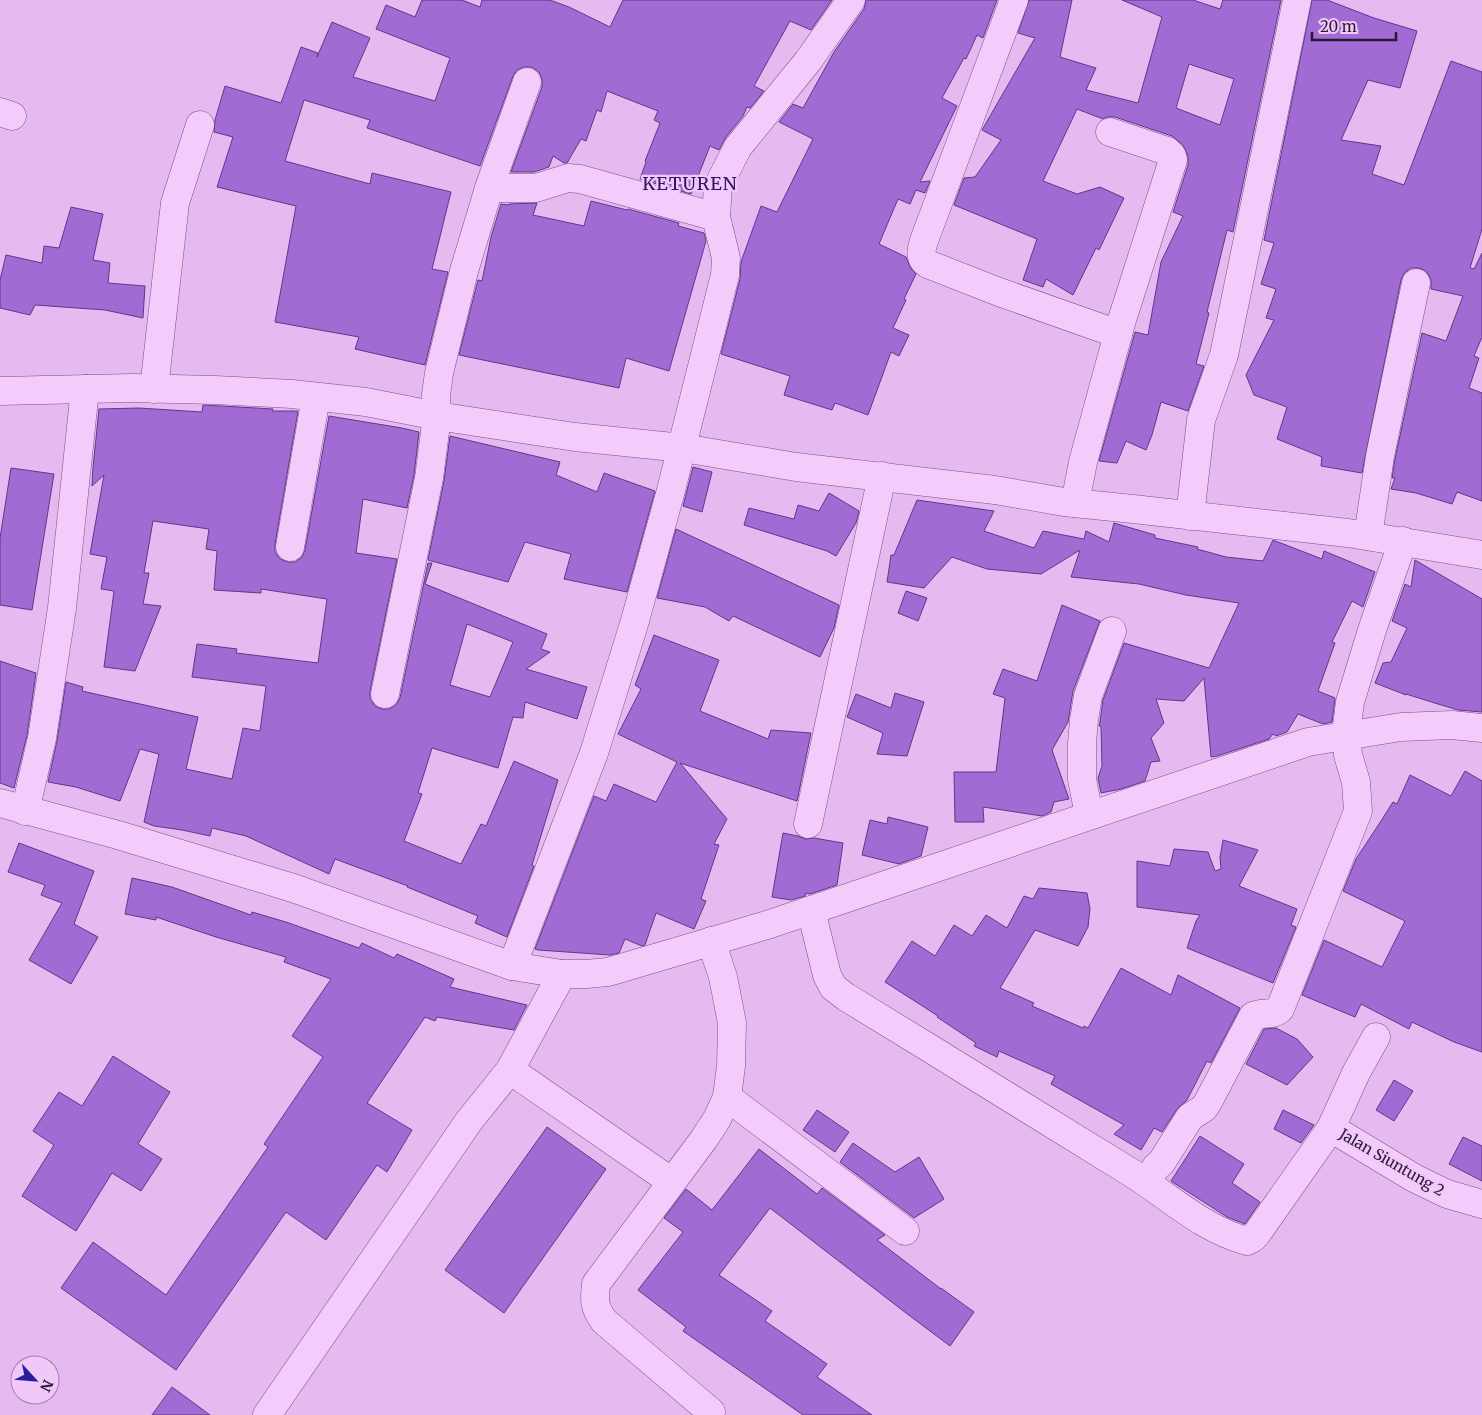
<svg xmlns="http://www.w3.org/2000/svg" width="1482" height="1415" font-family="Merriweather,serif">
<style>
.building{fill:#a26bd3;stroke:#60378a;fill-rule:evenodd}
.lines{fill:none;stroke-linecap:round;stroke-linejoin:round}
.minor-casing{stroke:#755389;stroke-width:29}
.minor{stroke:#f3ccfc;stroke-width:28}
.labels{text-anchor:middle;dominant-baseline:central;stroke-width:4.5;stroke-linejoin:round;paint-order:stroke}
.street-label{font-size:15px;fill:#2a1936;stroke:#f0c9f8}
.quarter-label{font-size:18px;letter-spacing:1px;fill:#2f1566;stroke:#f0c9f8}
</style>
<rect width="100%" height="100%" fill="#e6b9f1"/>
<g class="building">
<path d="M422,0H462L480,7L482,0H550L569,7L610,27L623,0H832L811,30L790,21L754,86L764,91L750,108L747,107L743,116L726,137L719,150L710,146L691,194L640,179L646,162L645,161L660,123L654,120L658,111L607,91L601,112L597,110L586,141L581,139L567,163H564L553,156L549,167L534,172H511L542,87V80L539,72L532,67H524L517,70L513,76L480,166L367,128L370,120L304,100L285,161L370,184L372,173L451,192L432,269L448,272L425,365L355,349L359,337L275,322L296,206L217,187L233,137L214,132L215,120L225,86L281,103L301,47L318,53L317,57L332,22L370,38L353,77L435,101L450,58L376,29L386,5L415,17Z"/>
<path d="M866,0H997L983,38L977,35L966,59L964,58L942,98L957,106L920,182L930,181L925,193L916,190L910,204L898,199L879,244L906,257L910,267L916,274L904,299L906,300L893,328L909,335L899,356L891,352L868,415L835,403L832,410L784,395L790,376L721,354L740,279L741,262L761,206L777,212L813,139L779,122L793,104L803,108L834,52L864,9Z"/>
<path d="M1029,0H1072L1060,57L1096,68L1086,90L1138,103L1162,17L1122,0H1193L1220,9L1223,0H1281L1233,232L1227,230L1207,312L1209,313L1196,364L1204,366L1188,411L1161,402L1152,435L1146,450L1126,441L1117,463L1099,461L1135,332L1148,335L1161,262L1183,216L1173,212L1188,165V156L1183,145L1172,136L1115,117H1107L1103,119L1077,109L1043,181L1077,194L1100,187L1124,198L1099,250L1096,248L1073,295L1046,279L1043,287L1023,280L1037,239L954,205L964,178L975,177L1001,140L982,130L1035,38L1018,33ZM1189,64L1234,79L1220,125L1176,108Z"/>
<path d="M1312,0H1327L1374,18L1417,31L1400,88L1368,80L1341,140L1381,146L1372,174L1404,185L1451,61L1482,72V229L1470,268L1474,269L1482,253V337L1474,356L1479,358L1469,388L1482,393V501L1457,492L1452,504L1416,493L1391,489L1395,478H1392L1395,459L1422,333L1446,341L1463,296L1431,289V279L1426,271L1419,268H1411L1404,273L1401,280L1362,473L1321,466L1322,457L1277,439L1287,407L1254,395L1246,375L1274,320L1266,318L1276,289L1261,284L1274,243L1264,240Z"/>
<path d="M591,201L627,210L628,209L679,223L678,226L704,233L706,241L669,371L626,358L619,388L459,355L478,280L482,281L491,237L501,204L508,205L509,204L537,203L533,215L584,226Z"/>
<path d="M71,207L103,214L93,260L110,263L108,283L145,286L143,318L105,310L35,305L30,315L0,308V280L6,255L42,263L44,246L59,248Z"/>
<path d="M203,405L273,409L272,411H298L275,544V552L280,559L288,562H295L302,557L305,550L329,416L402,428L419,432L414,475L407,508L363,499L356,553L397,559L370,691V699L375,706L382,709H389L396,705L400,698L428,563H432L425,584L547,634L541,649L550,652L526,669L587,687L577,719L525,702L523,718L513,717L498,768L432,748L418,793L422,794L404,841L461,864L481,824L486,826L514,761L558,780L532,865L534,866L507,937L475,923L478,916L407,887L408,886L335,859L329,874L246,836L212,828L210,836L182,830L154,826L144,822L159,754L140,749L120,801L76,787L48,782L57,741L66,682L83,687L82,691L198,717L186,769L232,779L243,728L260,731L266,686L192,677L197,644L237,649L236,653L318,663L327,599L261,589V593L214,590L217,551L206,549L209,529L153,521L144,573H149L143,604L161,606L135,671L104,667L114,591L101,589L107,557L90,554L104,475L92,486L93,467L99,409L139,408L202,412ZM467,624L513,642L490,697L450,685Z"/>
<path d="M450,436L560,462L556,475L597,492L604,473L655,491L627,592L564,579L571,554L525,542L508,582L428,560L444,481Z"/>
<path d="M693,467L712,472L702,512L683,506Z"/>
<path d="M11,468L54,474L32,610L0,605V538Z"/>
<path d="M829,493L859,511L856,523L836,556L827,551L744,525L749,508L794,519L798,505L819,511Z"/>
<path d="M917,500L994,511L984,531L1034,548L1043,531L1084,539L1086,531L1109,542L1114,523L1155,535V538L1198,547L1197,549L1226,557L1263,561L1273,540L1322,559L1324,551L1375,572L1363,607L1352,601L1332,642L1335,643L1318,691L1335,698L1332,722L1323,724L1298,714L1287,732L1276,736L1273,734L1269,739L1217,756L1211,757L1204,678L1184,701L1156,699L1164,723L1151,738L1160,761L1151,762L1145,781L1121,789L1101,793L1098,778L1102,766L1101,726H1099L1100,722L1103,700L1124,643L1209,668L1239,603L1186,595L1139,584L1071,577L1080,550L1041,574L987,569L952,557L924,588L887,582L891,555H894Z"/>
<path d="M676,529L839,605L834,628L820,657L733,616L729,621L705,607L657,598Z"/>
<path d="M1415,560L1482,599V712L1458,710L1438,704L1406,694V695L1375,683L1383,663L1391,662L1407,628L1392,621L1405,584L1411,587Z"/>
<path d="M906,591L927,598L918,621L898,613Z"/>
<path d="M1062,605L1100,621L1073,691L1068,722L1052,750L1069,799L1054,802L1051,812L1042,816L983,807L984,822H955L954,772H996L1005,698L993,694L1003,669L1037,681Z"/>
<path d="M654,635L719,660L700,711L768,739L771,730L811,733L797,801L680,763L727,819L714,844L719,845L701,899L706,901L694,929L656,913L645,945L642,946L625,939L619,953L610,955L538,950L535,949L594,796L606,801L614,784L656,802L677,762L618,734L641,689L635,685Z"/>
<path d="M0,661L36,673L27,735L14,788L0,783Z"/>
<path d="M895,693L924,702L907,756L877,754L883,733L847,717L856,694L891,708Z"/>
<path d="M1465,771L1482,781V1052L1454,1042L1412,1022L1409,1029L1361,1004L1355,1017L1302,995L1324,940L1382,967L1405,921L1343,891L1356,859L1381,821L1393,802L1397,804L1410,775L1451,796Z"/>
<path d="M888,817L928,827L921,856L899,864L862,855L870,820L887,824Z"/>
<path d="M783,833L798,836L805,839L814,838L843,843L837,885L810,894L806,893L805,896L791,900L772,897Z"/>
<path d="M1223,840L1258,850L1239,886L1297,909L1291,925L1296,927L1273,983L1187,948L1196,921L1200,915L1137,907V861L1170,866L1174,849L1208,852L1215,871L1221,869L1220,857Z"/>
<path d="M19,843L94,871L74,924L98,937L71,984L29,960L62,903L41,895L45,885L8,872Z"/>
<path d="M132,878L172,887L251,915L252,912L286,922L359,948L362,943L394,958L397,954L454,979L450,987L527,1005L514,1030L437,1017L435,1021L425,1017L367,1103L412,1130L387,1172L377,1165L326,1240L286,1212L176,1370L61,1288L93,1242L166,1295L268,1147L264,1144L323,1057L292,1036L331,979L284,962L286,957L216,937L156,917V920L125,914Z"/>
<path d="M1039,888L1087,893L1090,909L1088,927L1078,946L1035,930L1000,988L1034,1003L1032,1006L1083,1028L1084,1026L1088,1028L1121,968L1171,995L1178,975L1240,1008L1211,1063L1207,1061L1187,1100L1177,1109L1162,1132L1154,1128L1141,1150L1114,1134L1124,1125L1051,1084L1055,1076L999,1051L997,1057L974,1046L976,1043L937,1017L938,1016L885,982L912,941L935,956L954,925L972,936L986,915L1007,928L1024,896L1033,899Z"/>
<path d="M1276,1028L1297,1039L1313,1057L1287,1085L1246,1064L1264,1029Z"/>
<path d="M113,1056L170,1092L138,1144L162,1159L141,1191L112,1173L76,1231L22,1196L54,1145L33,1131L59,1092L82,1106Z"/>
<path d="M1394,1080L1413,1091L1394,1121L1376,1110Z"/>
<path d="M817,1110L849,1132L835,1152L803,1130Z"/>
<path d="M1283,1110L1314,1125L1301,1143L1274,1129Z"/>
<path d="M547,1127L606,1169L504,1313L445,1270Z"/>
<path d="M1200,1136L1244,1164L1232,1183L1260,1202L1245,1224L1227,1217L1171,1181Z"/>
<path d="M1463,1137L1482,1146V1181L1449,1164Z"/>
<path d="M853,1143L895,1172L919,1157L944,1199L914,1218L840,1162Z"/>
<path d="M759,1149L817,1194L822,1188L885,1235L877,1240L941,1289V1288L974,1312L950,1346L906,1313L770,1208L719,1275L772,1311L765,1321L827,1364L817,1377L872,1415H803L683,1331L686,1327L638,1290L683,1232L664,1218L686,1189L712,1210Z"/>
<path d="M172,1387L210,1415H152Z"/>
</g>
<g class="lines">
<g class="minor-casing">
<g id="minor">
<path d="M1014,0L925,238C921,249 918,259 930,265L999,292L1118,334"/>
<path d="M0,112L12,116"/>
<path d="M489,188L527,82"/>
<path d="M154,389L175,203L200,125"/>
<path d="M0,391L132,388L215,390L292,394L366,402L437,416L575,437L683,448L796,467L995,490L1064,502L1133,509L1348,533L1482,555"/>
<path d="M1075,503L1083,462L1121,323L1173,160L1172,156L1167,151L1110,132"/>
<path d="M1190,516L1201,420L1224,355L1297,0"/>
<path d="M1368,536L1380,456L1416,283"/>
<path d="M290,547L316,397"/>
<path d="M385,694L429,478L437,416L436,395L439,373L464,271L489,188H536L568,178L580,179L716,217"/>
<path d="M0,803L118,835L293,888L512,966L562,974H586L608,972L770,924L1308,742L1401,727L1452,725L1482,728"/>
<path d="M25,811L42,738L62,608L85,389"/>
<path d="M1089,815L1082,779V743L1084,720L1088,696L1112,631"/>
<path d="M808,824L882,476"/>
<path d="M811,910L827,975L833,987L846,997C941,1055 1036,1114 1130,1172C1169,1196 1202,1229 1247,1241L1253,1238L1258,1232L1331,1128L1356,1073L1376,1037"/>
<path d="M512,966L594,753L634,624L670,494L725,275L726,258L716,217L718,186L738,147L808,61L851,0"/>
<path d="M510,1070L672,1182"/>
<path d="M727,1097L905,1231"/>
<path d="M1331,1128L1414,1178L1447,1194L1482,1204"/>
<path d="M1146,1182L1156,1167L1161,1163L1190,1117L1204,1108L1208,1102L1253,1016C1262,1011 1271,1017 1280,1009L1358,811L1356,782L1348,755L1346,734L1350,702L1373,627L1403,541"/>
<path d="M711,1412L604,1321C594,1307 594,1301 596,1284L704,1139L717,1119L727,1097L731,1066L732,1023L723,977L711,941"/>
<path d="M267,1415L469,1121L510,1070L562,974"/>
</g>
</g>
<use href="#minor" class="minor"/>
</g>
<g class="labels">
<g class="street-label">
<text transform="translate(1392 1162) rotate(30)">Jalan Siuntung 2</text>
</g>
<g class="quarter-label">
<text x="690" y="183">KETUREN</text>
</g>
</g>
<g transform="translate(35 1380) rotate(116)"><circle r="24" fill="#f0c9f8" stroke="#a183aa"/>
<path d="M0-4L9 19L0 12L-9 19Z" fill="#2b1e9c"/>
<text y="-8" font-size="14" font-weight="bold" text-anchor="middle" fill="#2a1936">N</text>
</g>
<path d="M1312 32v8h84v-8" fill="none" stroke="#2a1936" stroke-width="2.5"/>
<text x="1320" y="32" font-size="15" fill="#2a1936" stroke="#f0c9f8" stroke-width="4" paint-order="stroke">20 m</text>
</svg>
